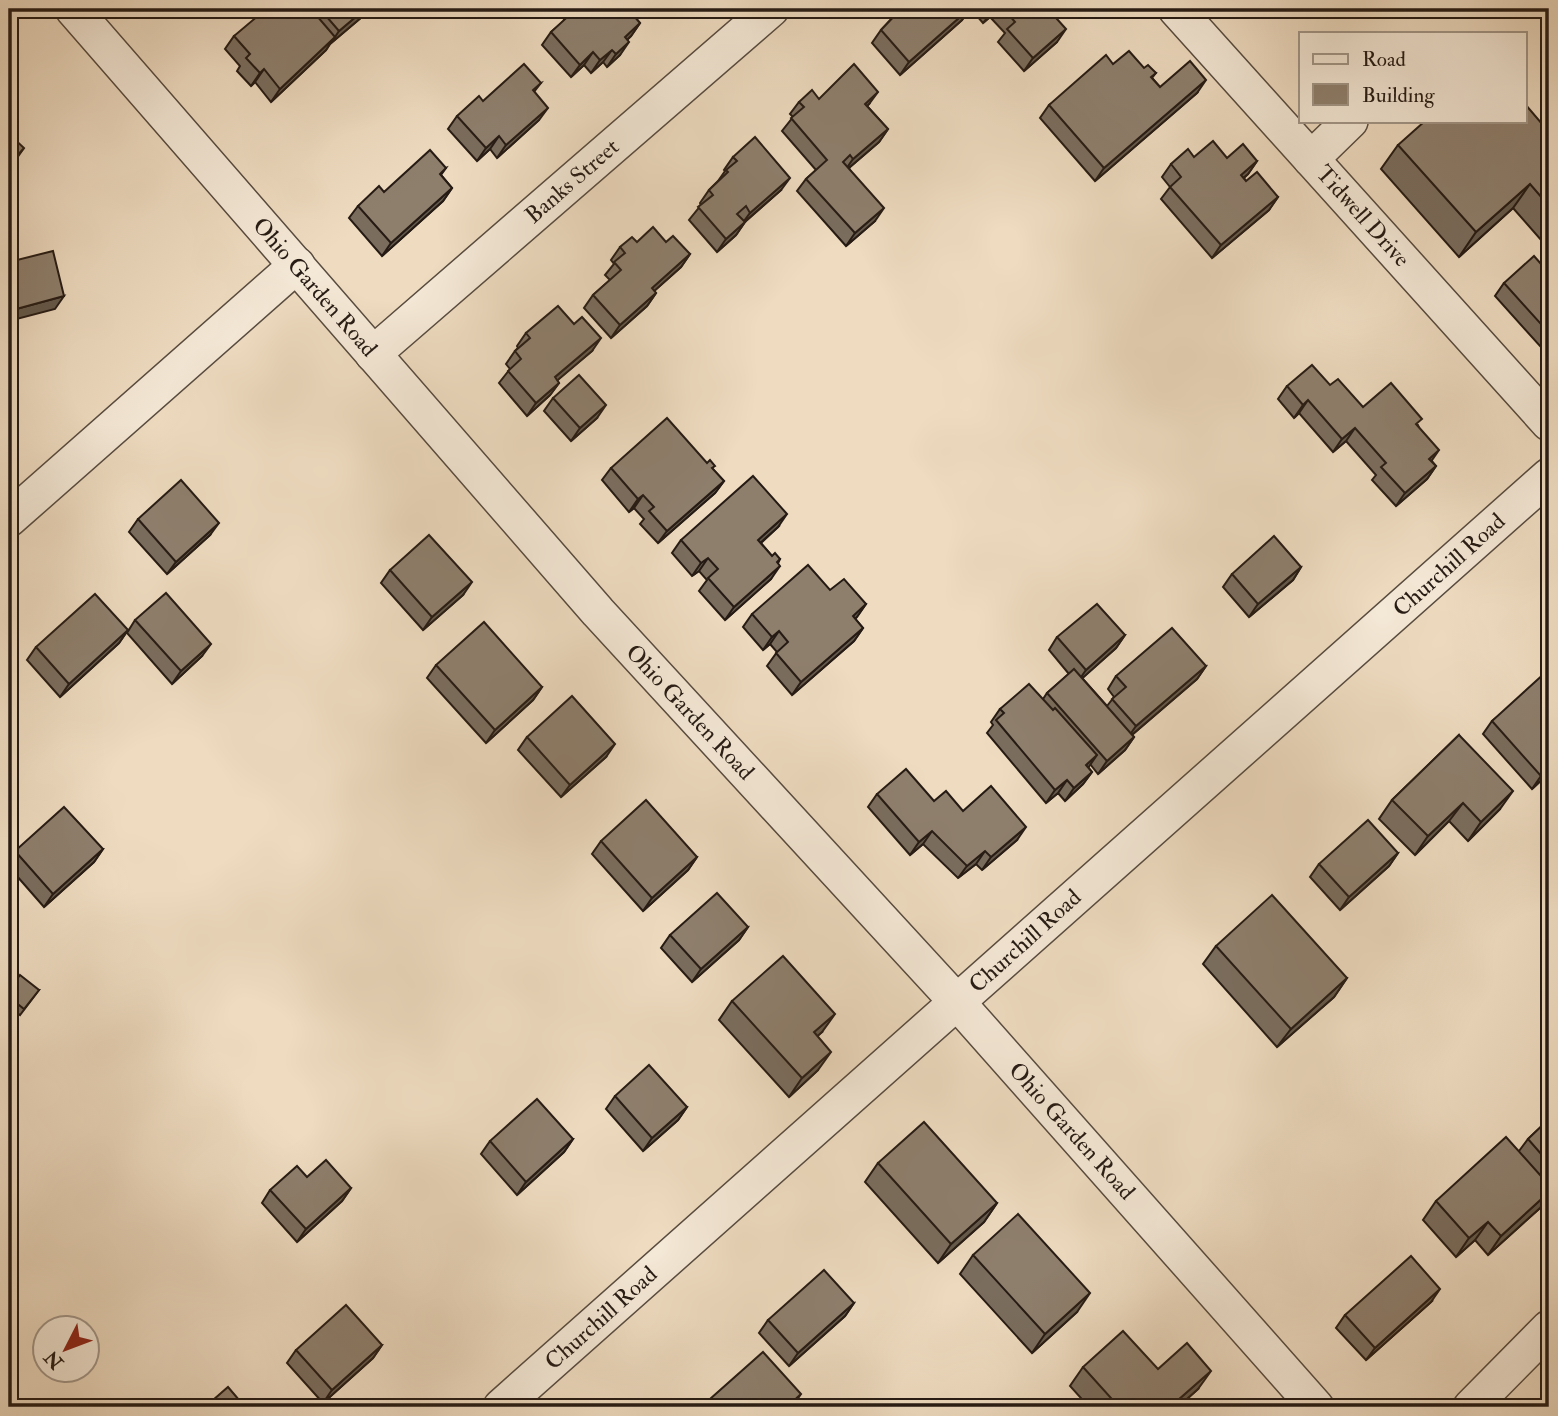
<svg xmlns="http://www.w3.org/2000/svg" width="1558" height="1416" font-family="'IM FELL Double Pica',serif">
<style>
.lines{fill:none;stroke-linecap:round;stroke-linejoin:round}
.minor-casing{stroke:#584b3f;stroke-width:38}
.minor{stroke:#f4e8d6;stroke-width:35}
.wall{fill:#7a6d5e;stroke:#261b14;stroke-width:2}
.shaded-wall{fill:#63594c;stroke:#261b14;stroke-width:2}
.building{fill:#8e7f6d;stroke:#261b14;stroke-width:2}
.labels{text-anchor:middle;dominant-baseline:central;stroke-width:5;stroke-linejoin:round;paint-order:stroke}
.street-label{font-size:23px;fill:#261b14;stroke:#f4e8d6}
</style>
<rect width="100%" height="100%" fill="#eedbc0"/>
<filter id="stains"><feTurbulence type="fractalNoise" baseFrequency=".00286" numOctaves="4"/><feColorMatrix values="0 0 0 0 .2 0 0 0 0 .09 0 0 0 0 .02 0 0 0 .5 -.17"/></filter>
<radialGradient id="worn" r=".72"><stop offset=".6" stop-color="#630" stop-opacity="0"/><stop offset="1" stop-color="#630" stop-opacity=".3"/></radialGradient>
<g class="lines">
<g class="minor-casing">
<g id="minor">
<path d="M73,9L598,612L957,1002L1316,1407"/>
<path d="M1176,9L1549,423"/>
<path d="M1311,159L1350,121"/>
<path d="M373,354L771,9"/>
<path d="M9,519L297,265"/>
<path d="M501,1407L1549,476"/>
<path d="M1471,1407L1549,1328"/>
</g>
</g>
<use href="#minor" class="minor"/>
</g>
<g class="wall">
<path d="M312,9H368L363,16L330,44L326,50L271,102L255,82L251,86L237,71L240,66L225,49L234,36L316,15L317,14Z"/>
<path d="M568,9H630L629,10L640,23L631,36L627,40L620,55L607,67L603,62L591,73L584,65L571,77L542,45L551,32L565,20L562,17Z"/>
<path d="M893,9H970L962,20L900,75L872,43L881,30L894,16L891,12Z"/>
<path d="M971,9H1048L1057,42L1024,71L998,42L1005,33L990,17L983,23Z"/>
<path d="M1113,64L1144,68L1156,73L1152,78L1160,87L1197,93L1095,181L1040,118L1049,105Z"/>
<path d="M541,83L534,92L539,120L497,158L490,149L477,161L448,129L457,116Z"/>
<path d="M819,99L869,104L867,106L888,129L879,142L849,168L875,221L846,246L797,191L806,179L816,170L782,131L793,117L790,114L799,102Z"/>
<path d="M1549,132V249L1513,208L1459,257L1381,169L1398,145Z"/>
<path d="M733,157L781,190L745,222L736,235L717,252L689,220L701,205L700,203L709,190L718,181L725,171L724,170Z"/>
<path d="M1194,157L1227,158L1257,161L1248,174L1244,178L1246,181L1278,197L1269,210L1212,258L1161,199L1170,187L1162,177L1171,164Z"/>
<path d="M446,168L441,175L452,188L443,201L382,256L349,218L358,206L384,192Z"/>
<path d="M637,242H666L690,254L681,267L654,291L656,293L647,306L611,338L584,308L593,295L610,280L605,275L614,264L611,260L620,247Z"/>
<path d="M1549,273V356L1495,296L1504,283Z"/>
<path d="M526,333L592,351L557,380L559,383L550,395L527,416L499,383L510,369L506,364L515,351L518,348L517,346Z"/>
<path d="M1330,385L1363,407L1418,425L1432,461L1436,466L1427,479L1396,506L1372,480L1376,475L1346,441L1333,452L1299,413L1294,418L1278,399L1287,386Z"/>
<path d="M553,398L597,418L571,441L544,411Z"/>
<path d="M707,463L724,481L715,493L658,543L640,524L644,519L634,508L629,512L602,480L611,468Z"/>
<path d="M138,519L210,535L167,574L129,532Z"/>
<path d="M778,527L761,543L772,556L780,559L771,579L725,620L699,591L707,580L699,571L692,576L672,553L681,540Z"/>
<path d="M1301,567L1293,580L1249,617L1223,587L1232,574Z"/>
<path d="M390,570L463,595L423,630L381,583Z"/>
<path d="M830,590L866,604L855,619L863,628L854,641L792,695L767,666L777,652L770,644L763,650L743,627L752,614Z"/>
<path d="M135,620L202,656L172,684L127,633Z"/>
<path d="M128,630L119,643L60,697L27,660L36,647Z"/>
<path d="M1125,635L1116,648L1082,678L1107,706L1114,697L1108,689L1116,676L1206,666L1197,679L1132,735L1134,737L1125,750L1098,774L1090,764L1088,767L1092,772L1083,784L1065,801L1058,793L1046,803L987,733L993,725L991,722L1000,709L1043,699L1047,693L1069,674L1049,650L1057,637Z"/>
<path d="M436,665L542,687L533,700L486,743L427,678Z"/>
<path d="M1549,676V773L1532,789L1483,734L1492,721Z"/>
<path d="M1459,735L1500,809L1468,841L1449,821L1415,855L1379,819L1392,800Z"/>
<path d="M527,737L606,757L561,797L518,750Z"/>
<path d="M877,794L934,801L963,811L1017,840L982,870L976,864L958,878L923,844L910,855L868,807Z"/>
<path d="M601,841L697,857L688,870L643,911L592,854Z"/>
<path d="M103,849L94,862L44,907L9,867V860L15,851Z"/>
<path d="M1398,853L1389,866L1340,910L1310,877L1319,864Z"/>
<path d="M748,927L739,940L692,982L661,948L670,935Z"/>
<path d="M1216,946L1347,978L1334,997L1277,1047L1203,964Z"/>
<path d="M9,990H39L20,1015L9,1007Z"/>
<path d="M732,1001L822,1032L817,1036L818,1070L789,1097L719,1020Z"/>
<path d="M615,1096L687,1107L678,1120L643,1151L606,1109Z"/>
<path d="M1549,1119V1194L1540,1208L1488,1255L1475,1240L1456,1257L1423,1220L1436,1201L1519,1151L1528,1139Z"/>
<path d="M573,1139L564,1152L517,1195L481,1154L490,1141Z"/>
<path d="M878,1163L997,1203L984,1222L938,1263L865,1182Z"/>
<path d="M307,1177L351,1188L342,1201L297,1242L262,1203L270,1190Z"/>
<path d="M973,1255L1077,1312L1032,1353L960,1274Z"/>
<path d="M1431,1302L1366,1360L1336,1328L1345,1315Z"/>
<path d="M854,1303L845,1316L789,1366L759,1333L768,1320Z"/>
<path d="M382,1345L373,1358L323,1403L287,1363L296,1350Z"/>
<path d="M1083,1367L1198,1389L1178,1407H1089L1070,1386Z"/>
</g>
<g class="shaded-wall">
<path d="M365,9H368L363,16L330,44L326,50L271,102L280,89L335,37L339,31Z"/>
<path d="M969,9L962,20L900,75L909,62Z"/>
<path d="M994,9H996L990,17L983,23Z"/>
<path d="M640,23L631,36L616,50L625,37Z"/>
<path d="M1066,29L1057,42L1024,71L1033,58Z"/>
<path d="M629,42L620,55L607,67L616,54Z"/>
<path d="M612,50L603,62L591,73L600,60Z"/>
<path d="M593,52L584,65L571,77L580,65Z"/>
<path d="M264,69L255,82L251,86L260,73Z"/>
<path d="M1206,80L1197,93L1095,181L1104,168Z"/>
<path d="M878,92L869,104L856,117L865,104Z"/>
<path d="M548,108L539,120L497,158L506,145Z"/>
<path d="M888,129L879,142L844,172L853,159Z"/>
<path d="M499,136L490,149L477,161L486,148Z"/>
<path d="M24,148L15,161L9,168V165Z"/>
<path d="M1257,161L1248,174L1232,187L1241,175Z"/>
<path d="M790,178L781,190L741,225L750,213Z"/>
<path d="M1530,184L1513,208L1459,257L1476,232Z"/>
<path d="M452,188L443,201L382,256L391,243Z"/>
<path d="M1278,197L1269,210L1212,258L1221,245Z"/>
<path d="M884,208L875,221L846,246L855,233Z"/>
<path d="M745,222L736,235L717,252L726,239Z"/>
<path d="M690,254L681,267L643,301L652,288Z"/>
<path d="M656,293L647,306L611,338L620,325Z"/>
<path d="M64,296L55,309L9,321V311Z"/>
<path d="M601,338L592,351L546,390L555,377Z"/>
<path d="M559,383L550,395L527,416L536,403Z"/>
<path d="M1308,400L1299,413L1294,418L1303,405Z"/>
<path d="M606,405L597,418L571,441L580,428Z"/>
<path d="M1355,428L1346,441L1333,452L1342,439Z"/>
<path d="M1439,450L1430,463L1429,459Z"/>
<path d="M1436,466L1427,479L1396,506L1405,493Z"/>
<path d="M724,481L715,493L658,543L667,531Z"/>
<path d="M643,495L634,508L629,512L638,499Z"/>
<path d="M787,514L778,527L749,553L758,540Z"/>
<path d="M219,523L210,535L167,574L176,562Z"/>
<path d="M708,558L699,571L692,576L701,563Z"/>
<path d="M780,566L771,579L725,620L734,607Z"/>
<path d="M1301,567L1293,580L1249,617L1258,604Z"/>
<path d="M472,582L463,595L423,630L432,617Z"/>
<path d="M866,604L857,617L844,629L853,616Z"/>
<path d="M863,628L854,641L792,695L801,682Z"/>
<path d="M128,630L119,643L60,697L69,684Z"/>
<path d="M779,631L770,644L763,650L772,637Z"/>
<path d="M1125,635L1116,648L1077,683L1086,670Z"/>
<path d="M211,644L202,656L172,684L181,671Z"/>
<path d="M1206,666L1197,679L1127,739L1136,726Z"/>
<path d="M542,687L533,700L486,743L495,730Z"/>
<path d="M1134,737L1125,750L1098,774L1107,761Z"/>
<path d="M615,744L606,757L561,797L570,785Z"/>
<path d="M1097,755L1088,768L1086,765Z"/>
<path d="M1549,768V773L1532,789L1541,776Z"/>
<path d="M1092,772L1083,784L1065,801L1074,788Z"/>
<path d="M1067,780L1058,793L1046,803L1055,790Z"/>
<path d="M1513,791L1500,809L1468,841L1481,822Z"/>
<path d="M1463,803L1449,821L1415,855L1428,836Z"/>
<path d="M1026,827L1017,840L982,870L991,857Z"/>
<path d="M932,831L923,844L910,855L919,842Z"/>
<path d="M103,849L94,862L44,907L53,894Z"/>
<path d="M985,851L976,864L958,878L967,866Z"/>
<path d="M1398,853L1389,866L1340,910L1349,897Z"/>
<path d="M697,857L688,870L643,911L652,898Z"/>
<path d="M748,927L739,940L692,982L701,969Z"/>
<path d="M1347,978L1334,997L1277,1047L1291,1029Z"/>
<path d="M835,1014L822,1032L801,1051L814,1032Z"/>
<path d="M831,1052L818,1070L789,1097L802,1078Z"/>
<path d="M687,1107L678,1120L643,1151L652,1138Z"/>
<path d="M573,1139L564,1152L517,1195L526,1182Z"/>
<path d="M351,1188L342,1201L297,1242L306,1229Z"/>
<path d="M1549,1192V1194L1540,1208L1488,1255L1501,1236Z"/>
<path d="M997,1203L984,1222L938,1263L951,1244Z"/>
<path d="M1488,1222L1475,1240L1456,1257L1469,1238Z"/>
<path d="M1440,1289L1431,1302L1366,1360L1375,1348Z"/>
<path d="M1090,1293L1077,1312L1032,1353L1045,1334Z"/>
<path d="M854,1303L845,1316L789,1366L798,1353Z"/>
<path d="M382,1345L373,1358L323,1403L332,1390Z"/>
<path d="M1211,1371L1198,1389L1178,1407H1170Z"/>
<path d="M801,1394L792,1407H787Z"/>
</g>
<g class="building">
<path d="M266,9H311L335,37L280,89L264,69L260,73L246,58L250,54L234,36Z"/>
<path d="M320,9H365L339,31Z"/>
<path d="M576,9H628L640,23L625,37L629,42L616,54L612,50L600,60L593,52L580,65L551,32Z"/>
<path d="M901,9H969L909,62L881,30Z"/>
<path d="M1004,9H1048L1066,29L1033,58L1007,29L1015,22Z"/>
<path d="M1129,51L1144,68L1148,65L1156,73L1151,77L1160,87L1190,61L1206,80L1104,168L1049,105L1106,55L1113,64Z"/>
<path d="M524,64L541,83L533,90L548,108L506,145L499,136L486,148L457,116L479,96L483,101Z"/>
<path d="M854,64L878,92L865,104L888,129L853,159L850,155L843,162L884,208L855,233L806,179L827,160L791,118L804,107L799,102L812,90L819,99Z"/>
<path d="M1525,104L1549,132V206L1530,184L1476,232L1398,145L1425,121H1525Z"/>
<path d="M9,134L24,148L9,165Z"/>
<path d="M755,137L790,178L750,213L746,206L737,214L745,222L726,239L698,207L713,195L709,190L728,172L726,170L737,161L733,157Z"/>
<path d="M1213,141L1227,158L1243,144L1257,161L1241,175L1246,181L1257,172L1278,197L1221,245L1170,187L1181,177L1171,164L1188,149L1194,157Z"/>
<path d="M430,150L446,168L440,174L452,188L391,243L358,206L379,186L384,192Z"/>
<path d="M653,227L666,242L673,236L690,254L652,288L656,293L620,325L593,295L621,270L614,262L625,253L620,247L632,237L637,242Z"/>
<path d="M53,251L64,296L9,311V262Z"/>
<path d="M1534,256L1549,273V333L1504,283Z"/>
<path d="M558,306L574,324L582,317L601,338L555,377L559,383L536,403L508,371L521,359L515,351L530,338L526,333Z"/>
<path d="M9,360L13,374L9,375Z"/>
<path d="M1312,365L1330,385L1338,379L1363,407L1391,383L1422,419L1416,424L1439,450L1429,459L1436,466L1405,493L1381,467L1386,463L1355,428L1342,439L1308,400L1303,405L1287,386Z"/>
<path d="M579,375L606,405L580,428L553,398Z"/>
<path d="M667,418L707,463L710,460L715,466L712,468L724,481L667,531L649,511L654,507L643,495L638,499L611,468Z"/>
<path d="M753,476L787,514L758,540L772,556L775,553L780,559L777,562L780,566L734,607L708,578L718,569L708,558L701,563L681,540Z"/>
<path d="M181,480L219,523L176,562L138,519Z"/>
<path d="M429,535L472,582L432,617L390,570Z"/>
<path d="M1274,536L1301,567L1258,604L1232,574Z"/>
<path d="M808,565L830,590L844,579L866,604L853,616L863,628L801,682L776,653L788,642L779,631L772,637L752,614Z"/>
<path d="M166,593L211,644L181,671L135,620Z"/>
<path d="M95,594L128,630L69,684L36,647Z"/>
<path d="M1097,604L1125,635L1086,670L1057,637Z"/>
<path d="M484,622L542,687L495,730L436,665Z"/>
<path d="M1172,628L1206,666L1136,726L1112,699L1126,687L1116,676Z"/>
<path d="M1074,669L1134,737L1107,761L1047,693Z"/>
<path d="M1546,672L1549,676V768L1541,776L1492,721Z"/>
<path d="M1029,684L1053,710L1055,708L1097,755L1086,765L1092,772L1074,788L1067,780L1055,790L996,720L1004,713L1000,709Z"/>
<path d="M572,696L615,744L570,785L527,737Z"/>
<path d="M1459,735L1513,791L1481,822L1463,803L1428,836L1392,800Z"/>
<path d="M906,769L934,801L946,791L963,811L991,786L1026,827L991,857L985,851L967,866L932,831L919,842L877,794Z"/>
<path d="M646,800L697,857L652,898L601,841Z"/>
<path d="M64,807L103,849L53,894L15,851Z"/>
<path d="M1368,820L1398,853L1349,897L1319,864Z"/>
<path d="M717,893L748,927L701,969L670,935Z"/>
<path d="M1272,895L1347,978L1291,1029L1216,946Z"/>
<path d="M783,956L835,1014L814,1032L831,1052L802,1078L732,1001Z"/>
<path d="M20,975L39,990L24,1009L9,997V990Z"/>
<path d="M649,1065L687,1107L652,1138L615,1096Z"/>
<path d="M537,1099L573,1139L526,1182L490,1141Z"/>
<path d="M1549,1119V1163L1528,1139Z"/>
<path d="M924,1122L997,1203L951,1244L878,1163Z"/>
<path d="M1506,1137L1549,1185V1192L1501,1236L1488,1222L1469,1238L1436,1201Z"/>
<path d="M326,1160L351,1188L306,1229L270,1190L297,1166L307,1177Z"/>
<path d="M1018,1214L1090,1293L1045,1334L973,1255Z"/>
<path d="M1411,1256L1440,1289L1375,1348L1345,1315Z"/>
<path d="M824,1270L854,1303L798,1353L768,1320Z"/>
<path d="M346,1305L382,1345L332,1390L296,1350Z"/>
<path d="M1123,1331L1158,1369L1187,1343L1211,1371L1170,1407H1119L1083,1367Z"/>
<path d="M763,1352L801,1394L787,1407H701Z"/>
<path d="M228,1387L245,1407H205Z"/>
</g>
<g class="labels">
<g class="street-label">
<text transform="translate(572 181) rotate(-41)">Banks Street</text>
<text transform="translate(1363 216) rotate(48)">Tidwell Drive</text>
<text transform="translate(315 287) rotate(49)">Ohio Garden Road</text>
<text transform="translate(1449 565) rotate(-42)">Churchill Road</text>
<text transform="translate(690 712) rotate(47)">Ohio Garden Road</text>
<text transform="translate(1025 941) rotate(-42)">Churchill Road</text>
<text transform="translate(1072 1131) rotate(48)">Ohio Garden Road</text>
<text transform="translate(601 1318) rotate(-42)">Churchill Road</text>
</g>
</g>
<rect width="1558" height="1416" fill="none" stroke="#eedbc0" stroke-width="35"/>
<rect x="10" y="10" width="1537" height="1395" fill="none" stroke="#261b14" stroke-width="3.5"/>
<rect x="18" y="18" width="1523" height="1381" fill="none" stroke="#261b14" stroke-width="2"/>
<rect x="1299" y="32" width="228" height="91" fill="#f4e8d6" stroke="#a29688" stroke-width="2"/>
<rect x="1313" y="54" width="35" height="10" fill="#f4e8d6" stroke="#a29688" stroke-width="2"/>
<text x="1362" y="66" font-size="21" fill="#261b14">Road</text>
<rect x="1313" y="84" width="35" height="21" fill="#8e7f6d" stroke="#a29688" stroke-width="2"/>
<text x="1362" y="102" font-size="21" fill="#261b14">Building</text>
<g transform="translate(66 1349) rotate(228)"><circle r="33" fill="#f4e8d6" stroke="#a29688" stroke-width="2"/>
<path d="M0-5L12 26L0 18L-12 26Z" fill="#8f2418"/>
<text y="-10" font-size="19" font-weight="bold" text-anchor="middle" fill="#261b14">N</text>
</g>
<rect width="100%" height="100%" filter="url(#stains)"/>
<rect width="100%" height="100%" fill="url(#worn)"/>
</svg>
